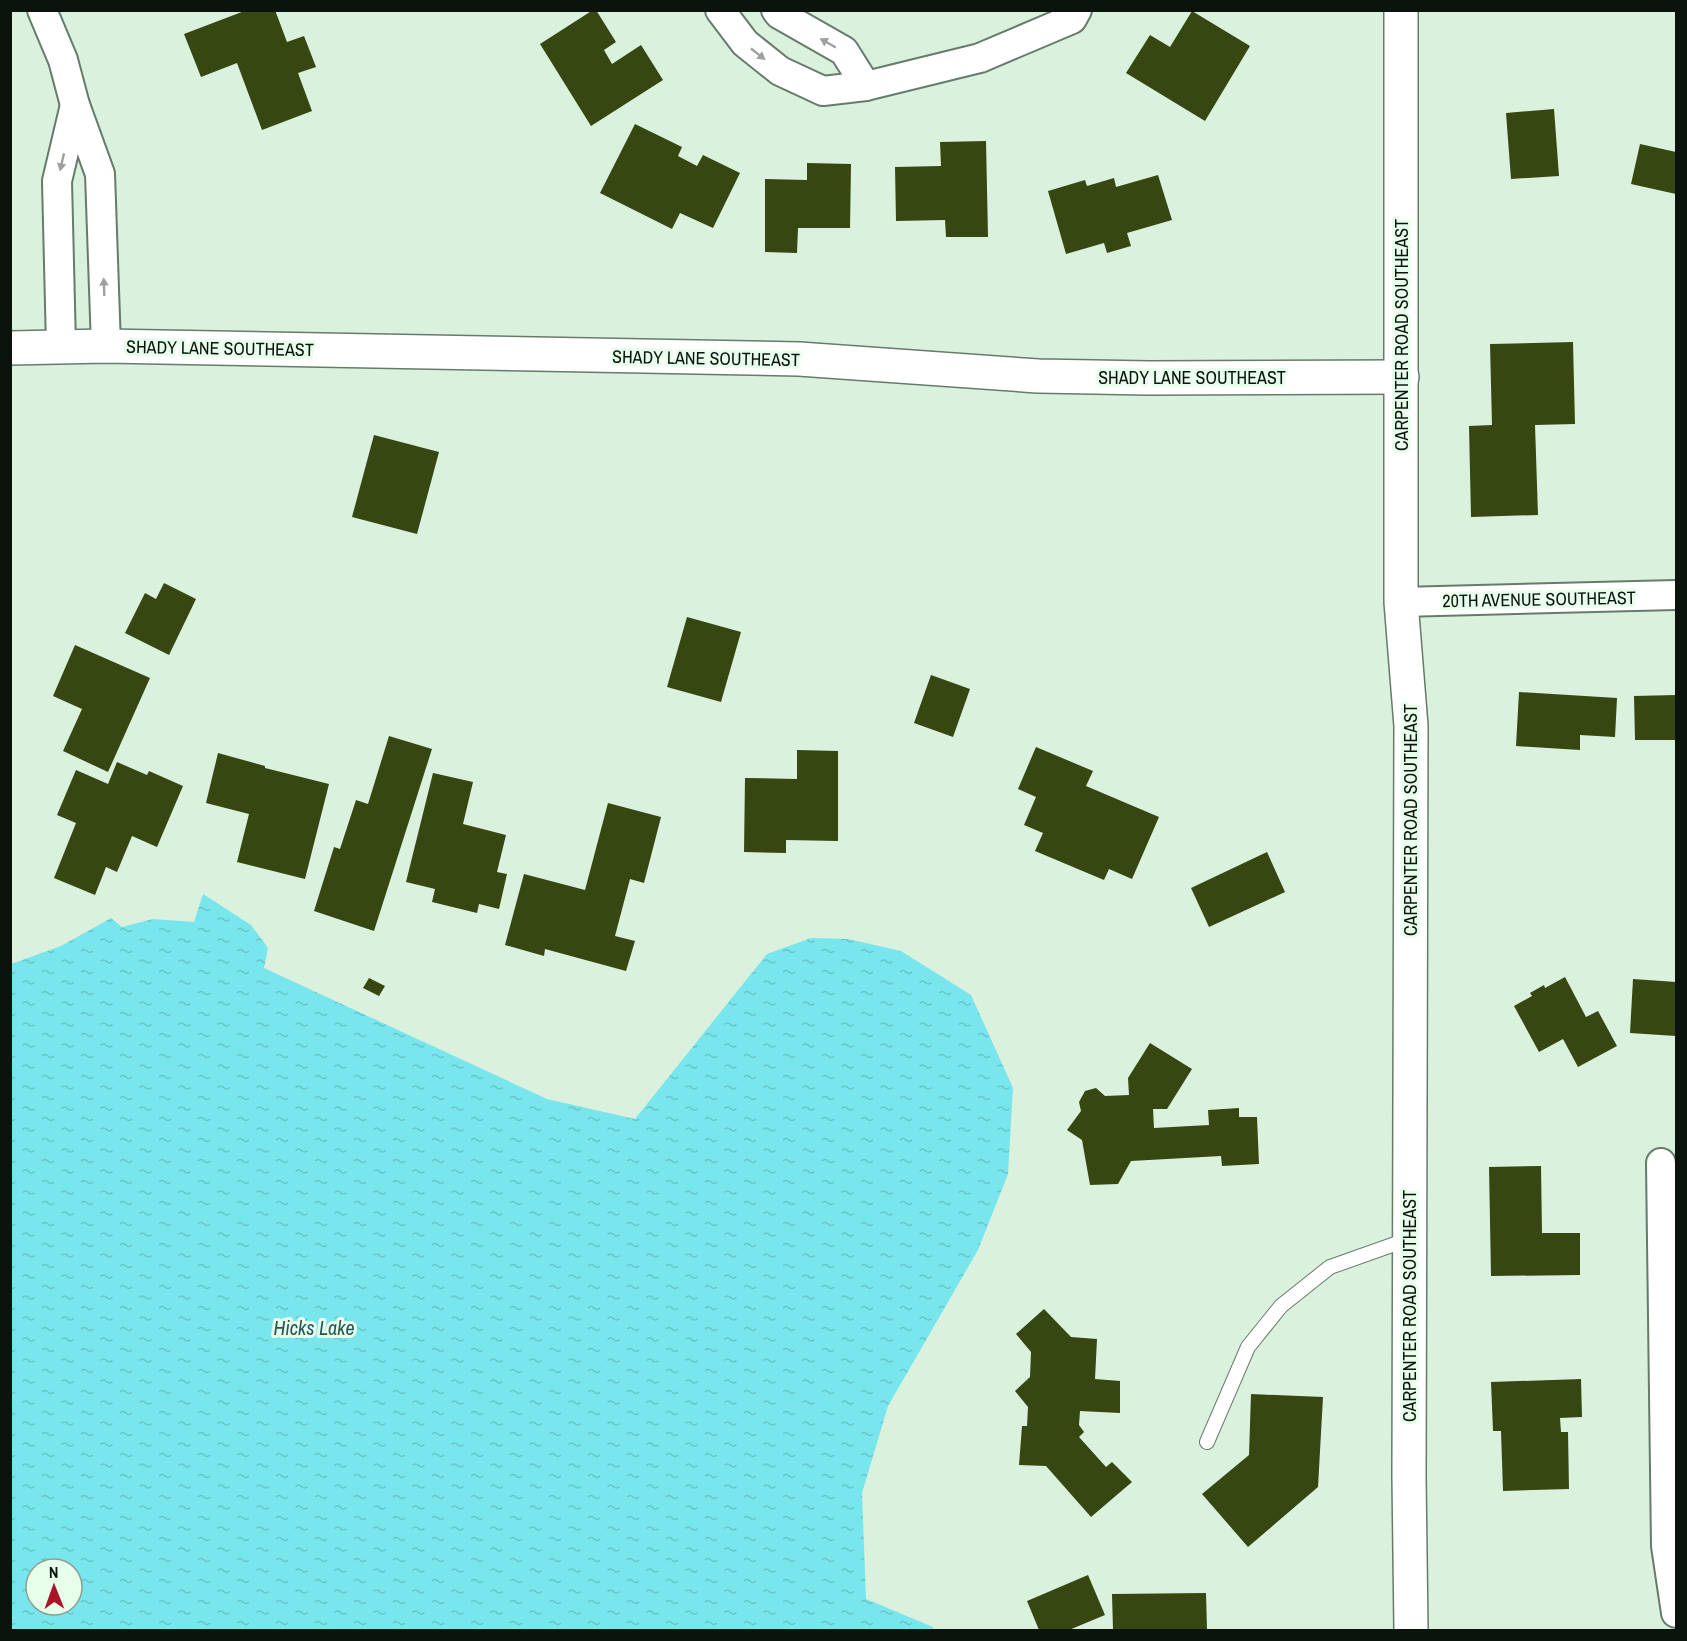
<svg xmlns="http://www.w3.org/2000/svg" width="1687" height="1641" font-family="'Archivo Narrow',sans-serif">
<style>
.water{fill:url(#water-ripples);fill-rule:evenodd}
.building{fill:#364711}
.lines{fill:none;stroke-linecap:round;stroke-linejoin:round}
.service-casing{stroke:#677b6b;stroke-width:16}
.minor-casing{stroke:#677b6b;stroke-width:32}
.tertiary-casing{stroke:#677b6b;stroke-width:36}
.service{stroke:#fff;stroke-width:14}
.minor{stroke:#fff;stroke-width:28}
.tertiary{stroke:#fff;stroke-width:33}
.oneway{fill:#9da19e}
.labels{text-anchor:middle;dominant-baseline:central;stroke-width:6;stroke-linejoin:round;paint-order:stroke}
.street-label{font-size:18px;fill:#0b130d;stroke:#e7feeb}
.water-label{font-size:20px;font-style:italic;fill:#255559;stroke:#e7feeb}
</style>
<defs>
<pattern id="water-ripples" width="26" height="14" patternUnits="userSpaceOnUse" patternTransform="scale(1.5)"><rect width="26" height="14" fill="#79e5ed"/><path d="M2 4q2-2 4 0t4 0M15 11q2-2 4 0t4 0" fill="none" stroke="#67c4ca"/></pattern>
</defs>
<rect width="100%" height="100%" fill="#daf1de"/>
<path class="water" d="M203,894L251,925L268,948L264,968L547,1099L635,1119L767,954L811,938L848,939L901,951L971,995L1013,1088L1008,1174L978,1250L888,1406L862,1493L866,1599L933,1627V1630H11V964L61,946L111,918L122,927L153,919L194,922ZM36,1569H72V1605H36Z"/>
<g class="building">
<path d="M247,10H275L287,42L304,36L316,67L298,73L312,111L262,130L237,63L201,77L184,34Z"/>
<path d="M593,10H596L616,42L604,50L612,64L641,45L663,80L591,126L540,44Z"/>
<path d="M1192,11L1250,46L1205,121L1126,73L1150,35L1170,47Z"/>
<path d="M1554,109L1559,176L1511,179L1506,113Z"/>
<path d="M635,124L682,147L678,156L697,166L703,155L740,173L713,228L680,213L672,229L600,193Z"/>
<path d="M986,141L988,237H946L945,220L896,221L895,167L941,166L940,142Z"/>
<path d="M1640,144L1676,152V194L1631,184Z"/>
<path d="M807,163L851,164L850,228H798L797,253L765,252V179L807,180Z"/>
<path d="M1158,175L1172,220L1127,233L1131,246L1107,253L1104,243L1066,254L1048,191L1085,180L1087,186L1114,178L1116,187Z"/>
<path d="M1573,342L1575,424L1535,425L1538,515L1471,517L1469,426L1492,425L1490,344Z"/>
<path d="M374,435L439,452L417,534L352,517Z"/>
<path d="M164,583L196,599L169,655L125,633L145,593L156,599Z"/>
<path d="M687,617L741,632L721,702L667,687Z"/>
<path d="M75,645L150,678L108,772L63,751L82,709L53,696Z"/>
<path d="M931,675L970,689L953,737L914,723Z"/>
<path d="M1519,692L1617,698L1615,737L1580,735V750L1516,746Z"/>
<path d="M1676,695V740H1635L1634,696Z"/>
<path d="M389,736L432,749L374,931L314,911L334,847L340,849L356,800L368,804Z"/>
<path d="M1036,747L1093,771L1086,786L1159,817L1132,879L1109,869L1104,880L1035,851L1043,833L1024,825L1036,797L1018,789Z"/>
<path d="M797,750L838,751V841L786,840V853L744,852L745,778L797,779Z"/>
<path d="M218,753L265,766V768L329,784L305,879L237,862L249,814L206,803Z"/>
<path d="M117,762L147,775L149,771L183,786L157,847L132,836L117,872L106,867L95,895L54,878L76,823L57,815L76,770L108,784Z"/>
<path d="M433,773L473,782L463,824L506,835L497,872L507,874L499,909L479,904L477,913L432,902L435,889L406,882Z"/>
<path d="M608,803L661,817L644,883L630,879L615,936L635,941L626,971L545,949L544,956L505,945L524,874L585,890Z"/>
<path d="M1267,852L1285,892L1209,927L1191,888Z"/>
<path d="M1565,977L1586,1017L1598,1011L1617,1046L1578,1067L1563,1039L1539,1052L1514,1006L1532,996L1530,993L1544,985L1545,988Z"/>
<path d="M369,978L385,986L379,996L363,988Z"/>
<path d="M1633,979L1676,982V1036L1630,1033Z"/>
<path d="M1150,1043L1192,1069L1167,1109H1153L1154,1128L1209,1125L1208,1110L1239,1108V1117H1257L1259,1164L1222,1166L1221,1156L1131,1161L1118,1184L1090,1185L1082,1140L1067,1130L1081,1111L1079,1102L1085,1091L1096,1088L1105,1096L1129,1095L1128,1078Z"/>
<path d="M1541,1166L1542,1233H1580V1275L1491,1276L1489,1167Z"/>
<path d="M1044,1309L1071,1337L1097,1339L1095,1379L1120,1381V1413L1080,1411L1079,1425L1084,1432L1079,1437L1106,1467L1112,1462L1132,1482L1091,1517L1046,1466L1019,1465L1022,1426H1027L1028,1407L1015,1391L1030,1377L1031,1352L1016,1334Z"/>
<path d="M1581,1379L1582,1417L1560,1418L1561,1432H1568L1569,1489L1503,1491L1501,1431H1493L1491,1382Z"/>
<path d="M1251,1394L1323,1397L1318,1487L1248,1547L1202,1494L1249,1455Z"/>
<path d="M1088,1575L1105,1615L1069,1630H1039L1027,1601Z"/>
<path d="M1206,1593L1207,1630H1113L1112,1594Z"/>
</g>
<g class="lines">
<g class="service-casing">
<path id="service" d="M1207,1442L1248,1347L1281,1306L1330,1267L1409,1239"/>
</g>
<g class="minor-casing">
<g id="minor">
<path d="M42,10L63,60L75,105L100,174L106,346"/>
<path d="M720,10L745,43L780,71L823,91L866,86L980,58L1072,19L1077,10"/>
<path d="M776,10L779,14L844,51L866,86"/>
<path d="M61,346L57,181L75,105"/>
<path d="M1401,602L1676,595"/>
<path d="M1661,1163L1666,1546L1676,1613"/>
</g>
</g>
<g class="tertiary-casing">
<g id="tertiary">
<path d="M1401,10V602L1411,726L1409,1477L1411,1630"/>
<path d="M10,348L106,346L799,359L1038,376L1149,378L1402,377"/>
</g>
</g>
<use href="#service" class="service"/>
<use href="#minor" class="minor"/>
<use href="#tertiary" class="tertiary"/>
</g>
<defs><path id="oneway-solid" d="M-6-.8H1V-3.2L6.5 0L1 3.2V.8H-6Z" transform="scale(1.5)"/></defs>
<g class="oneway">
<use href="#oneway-solid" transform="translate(828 43) rotate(-150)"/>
<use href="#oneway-solid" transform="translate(758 54) rotate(38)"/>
<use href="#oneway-solid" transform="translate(62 162) rotate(103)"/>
<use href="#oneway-solid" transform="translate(104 287) rotate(-92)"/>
</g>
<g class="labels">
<g class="street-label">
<text transform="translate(1401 335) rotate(-90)">CARPENTER ROAD SOUTHEAST</text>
<text transform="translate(220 348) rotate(1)">SHADY LANE SOUTHEAST</text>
<text transform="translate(706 358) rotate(1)">SHADY LANE SOUTHEAST</text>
<text x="1192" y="377">SHADY LANE SOUTHEAST</text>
<text transform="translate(1539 599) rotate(-1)">20TH AVENUE SOUTHEAST</text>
<text transform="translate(1410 820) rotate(-90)">CARPENTER ROAD SOUTHEAST</text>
<text transform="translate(1409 1306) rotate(-90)">CARPENTER ROAD SOUTHEAST</text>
</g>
<g class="water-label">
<text x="314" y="1327">Hicks Lake</text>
</g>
</g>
<rect width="1687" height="1641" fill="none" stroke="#0b130d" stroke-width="24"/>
<g transform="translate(54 1587) rotate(359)"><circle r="28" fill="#e7feeb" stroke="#8fa092" stroke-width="1.5"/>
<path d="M0-4.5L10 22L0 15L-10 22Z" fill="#aa1526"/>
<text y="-9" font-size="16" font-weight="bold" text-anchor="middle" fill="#0b130d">N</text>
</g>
</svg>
